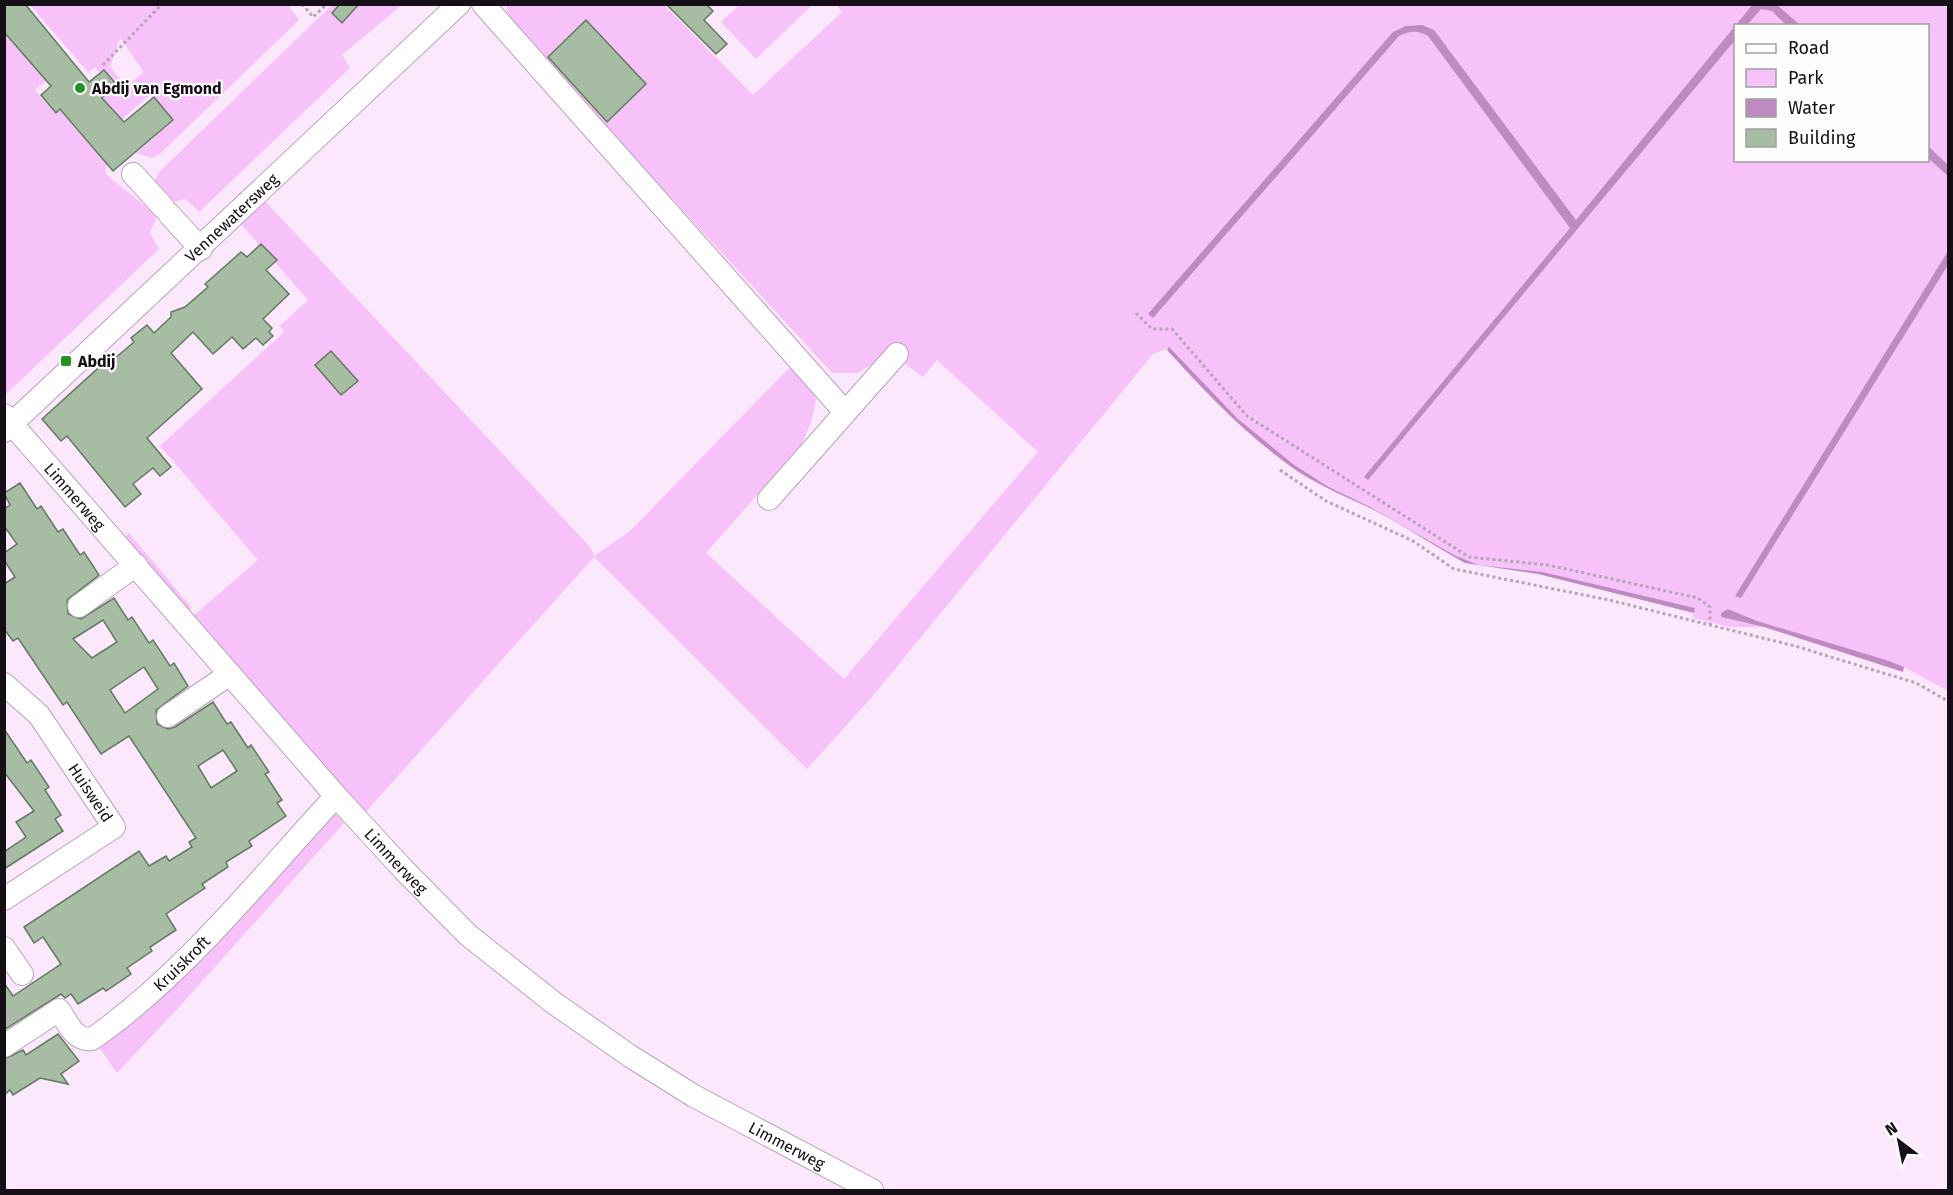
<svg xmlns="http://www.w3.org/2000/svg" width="1953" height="1195" font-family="'Fira Sans',sans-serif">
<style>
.green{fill:#f6c2f9;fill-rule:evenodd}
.water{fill:#bf89c2}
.building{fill:#a6bda4;stroke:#637861;stroke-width:1.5;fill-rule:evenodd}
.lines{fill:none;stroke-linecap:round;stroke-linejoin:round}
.minor-casing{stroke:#b9a2ba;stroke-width:24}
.path{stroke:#b5a5b5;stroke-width:3;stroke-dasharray:3 3;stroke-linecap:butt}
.minor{stroke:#fff;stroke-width:22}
.poi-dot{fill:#22931f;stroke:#fdfdfd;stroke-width:2}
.labels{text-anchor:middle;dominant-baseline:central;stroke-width:4.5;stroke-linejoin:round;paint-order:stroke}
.poi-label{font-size:16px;font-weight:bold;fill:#170f17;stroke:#fdfdfd;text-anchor:start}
.street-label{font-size:16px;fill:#170f17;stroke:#fdfdfd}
</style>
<rect width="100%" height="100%" fill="#fce8fd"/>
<g class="green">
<path d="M30,5H288L299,20L161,153L152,158L136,153L173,121L150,95L120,121L97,95L109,84L95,67L88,72ZM120,38L144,72L126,86L110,67Z"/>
<path d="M332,5H402L342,55L350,68L199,212L186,199L169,203L154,182L160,171Z"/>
<path d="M507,5H664L753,95L842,12L837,5H1948V691L1904,667L1757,621L1728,609L1721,617L1764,627H1730L1693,618L1695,608L1543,572L1479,565L1466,561L1372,508L1327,486L1293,464L1248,429L1169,348L1153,354L872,697L807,769L594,557L364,814L192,617L258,560L160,446L284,332L280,326L308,300L241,224L265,201L591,548L594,556L629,532L793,364L812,382L816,399L812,419L802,444L706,553L844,679L1038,452L937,360L923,377L895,357L871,365L858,373H832L522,35L507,12ZM1736,26H1928V160H1736Z"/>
<path d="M739,5V4L812,5L756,59L721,22Z"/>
<path d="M4,32L46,81L35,90L50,108L57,102L108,161L105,172L110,178L154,213L157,216L150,233L159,249L5,395Z"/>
<path d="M129,533L192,608L186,613L124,537Z"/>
<path d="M334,811L344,823L180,1006L117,1073L96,1043Z"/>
</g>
<g class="water">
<path d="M1752,5H1777L1800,25H1786L1772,11L1761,9L1747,25H1736Z"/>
<path d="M1422,25L1434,30L1576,220L1735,26L1736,39L1368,480L1364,477L1570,228L1428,36C1417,30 1411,31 1399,36L1153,318L1148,314L1393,32L1406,26Z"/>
<path d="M1928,146L1948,165V176L1928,158Z"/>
<path d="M1948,251V265L1741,598L1735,596Z"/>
<path d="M1169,347L1238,419L1293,464L1327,486L1372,508L1456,556L1479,565L1543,572L1695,608L1694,613L1538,574L1465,563C1434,546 1405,526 1374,510C1347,497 1322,487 1297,471C1247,436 1207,394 1167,350Z"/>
<path d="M1728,609L1757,621L1889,661L1904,667L1903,672L1764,627L1721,617V613Z"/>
</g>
<g class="building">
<path d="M4,4H25L89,82L104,70L116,84L102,98L124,122L154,97L173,120L113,171L60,109L56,113L41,95L51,86L4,32Z"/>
<path d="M340,4H359L342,23L332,13Z"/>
<path d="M666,4H706L713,11L704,20L727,44L716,54Z"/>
<path d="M586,20L646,84L607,122L548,57Z"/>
<path d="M261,244L277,260L266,270L289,294L263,319L272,328L269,332L273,336L263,345L256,338L243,349L232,337L213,354L193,332L171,353L202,389L147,438L171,467L160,476L153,468L133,484L141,494L125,507L67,436L61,441L42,419L105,362L107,365L134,342L131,338L147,325L154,333L171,317V312L185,307L208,287L205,284L241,252L247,257Z"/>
<path d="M331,351L358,381L341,395L315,365Z"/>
<path d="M20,483L37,509L41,506L58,532L63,529L80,555L84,552L99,575L67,600L68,614L81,619L114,598L128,620L132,617L149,643L153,640L170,666L174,663L188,686L156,710L157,724L168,729L175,727L213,702L227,724L231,722L248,748L251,745L269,772L265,774L282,800L277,803L286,816L249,841L252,846L226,862L228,867L202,884L205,888L166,914L176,930L150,947L152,951L127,968L131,974L106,991L103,988L78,1004L71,994L65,998L61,994L4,1030V983L13,996L61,964L43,937L34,943L24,927L139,851L149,866L166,856L169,861L192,847L189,842L196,838L129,736L101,754L67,702L63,705L18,638L13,641L4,629V584L15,577L4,560V553L17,544L4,526V509L10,505L4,493ZM103,620L117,642L92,658L73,639ZM144,667L158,689L125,713L110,690ZM223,750L237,771L211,788L198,766Z"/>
<path d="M4,729L27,763L31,760L49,787L45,790L61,815L55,819L63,831L4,869V852L26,837L16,822L34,811L4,772Z"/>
<path d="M58,1034L79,1061L61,1074L68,1084L40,1078L13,1095L10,1090L4,1095V1059L23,1050L26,1055Z"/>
</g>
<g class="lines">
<g class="minor-casing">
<g id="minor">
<path d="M483,4L845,412"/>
<path d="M133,174L163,207"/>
<path d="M169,214L201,249"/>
<path id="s1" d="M4,415L336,796L403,869L468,935L554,1003L630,1056L694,1096L872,1190"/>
<path id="s2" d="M4,431L459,4"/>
<path d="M769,499L897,354"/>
<path d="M79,606L136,565"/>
<path id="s3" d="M4,684L39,715L114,827L4,899"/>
<path d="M168,716L230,674"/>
<path d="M4,948L22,974"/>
<path id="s4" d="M4,1046L59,1010C68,1023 74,1041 92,1039C184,975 260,878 336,796"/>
</g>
</g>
<g class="path">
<path d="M302,4L313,17L327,4"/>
<path d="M103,65L162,4"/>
<path d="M1136,313L1152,329H1172L1247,416L1469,557L1548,565L1698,598L1710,607V624"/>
<path d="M1280,470L1326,501L1413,541L1454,569L1609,600L1795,646L1916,683L1948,701"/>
</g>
<use href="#minor" class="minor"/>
</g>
<g class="poi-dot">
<circle cx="80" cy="88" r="6"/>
<rect x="60" y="355" width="12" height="12" rx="3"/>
</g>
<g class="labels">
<g class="poi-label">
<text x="92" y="88">Abdij van Egmond</text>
<text x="78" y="361">Abdij</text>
</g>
<g class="street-label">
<text stroke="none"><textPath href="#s2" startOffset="312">Vennewatersweg</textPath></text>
<text stroke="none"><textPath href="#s1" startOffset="108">Limmerweg</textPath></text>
<text stroke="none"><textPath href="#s3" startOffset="140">Huisweid</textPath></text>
<text stroke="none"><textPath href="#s1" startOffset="594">Limmerweg</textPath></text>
<text stroke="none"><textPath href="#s4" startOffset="230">Kruiskroft</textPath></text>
<text stroke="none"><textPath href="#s1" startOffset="1080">Limmerweg</textPath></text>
</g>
</g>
<rect width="1953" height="1195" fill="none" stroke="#170f17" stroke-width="12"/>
<rect x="1734" y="24" width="195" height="138" fill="#fdfdfd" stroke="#a19ea1" stroke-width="1.5"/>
<rect x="1746" y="44" width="30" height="9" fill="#ffffff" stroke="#a19ea1" stroke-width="1.5"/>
<text x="1788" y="54" font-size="18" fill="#170f17">Road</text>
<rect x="1746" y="69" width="30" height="18" fill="#f6c2f9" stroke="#a19ea1" stroke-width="1.5"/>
<text x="1788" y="84" font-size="18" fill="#170f17">Park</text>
<rect x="1746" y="99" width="30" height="18" fill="#bf89c2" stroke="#a19ea1" stroke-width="1.5"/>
<text x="1788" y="114" font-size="18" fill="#170f17">Water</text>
<rect x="1746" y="129" width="30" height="18" fill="#a6bda4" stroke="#a19ea1" stroke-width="1.5"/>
<text x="1788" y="144" font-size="18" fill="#170f17">Building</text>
<g transform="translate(1899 1141) rotate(328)" stroke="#fdfdfd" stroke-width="4.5" paint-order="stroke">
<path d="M0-4.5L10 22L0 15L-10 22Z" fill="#170f17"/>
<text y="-9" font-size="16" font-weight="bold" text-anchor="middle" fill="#170f17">N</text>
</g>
</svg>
